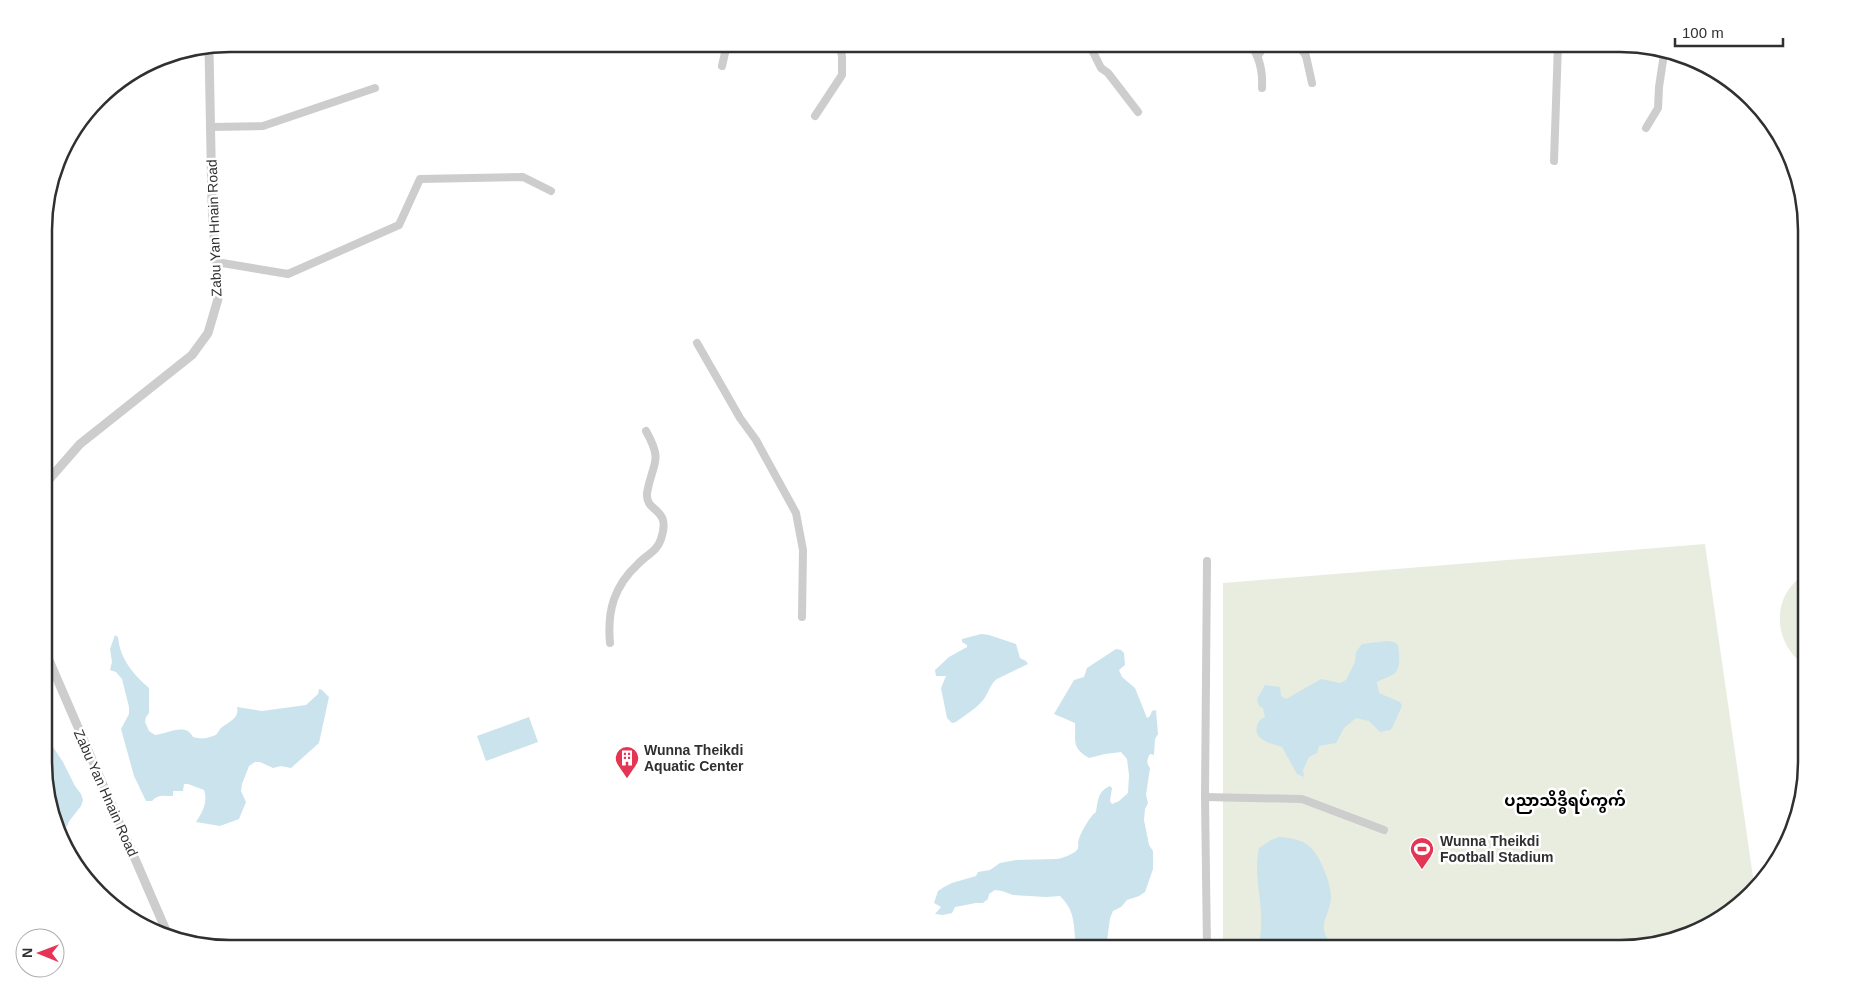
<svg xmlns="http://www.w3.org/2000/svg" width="1850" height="993" font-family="Arial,'Noto Sans Myanmar',sans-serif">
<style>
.green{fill:#e8eddf}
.water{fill:#cbe3ec}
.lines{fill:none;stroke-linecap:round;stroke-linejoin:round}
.minor{stroke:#cdcdcd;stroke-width:8}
.tertiary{stroke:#cdcdcd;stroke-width:9}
.labels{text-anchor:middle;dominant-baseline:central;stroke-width:5;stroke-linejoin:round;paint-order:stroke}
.street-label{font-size:14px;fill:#303030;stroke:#fff}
.poi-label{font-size:14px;font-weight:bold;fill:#303030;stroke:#fff;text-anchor:start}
.quarter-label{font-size:16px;font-weight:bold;fill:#000;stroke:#fff}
.rim{fill:none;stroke:#303030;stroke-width:2.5}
</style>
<rect width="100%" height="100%" fill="#fff"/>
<g class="green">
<path d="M1705,544L1755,891L1723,918L1680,939L1632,949H1223V583Z"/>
<path d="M1806,573V666C1778,648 1770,608 1794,583C1798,579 1801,575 1806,573Z"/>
</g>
<g class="water">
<path d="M981,634L989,635L1016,644L1020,658L1026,661L1028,664L997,679C990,684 989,692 984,699C977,708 965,715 956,722L952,723L947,718L941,688L946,676H936L935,670L949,657L967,647V645L962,642V639Z"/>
<path d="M115,635L118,637C120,659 133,674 149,688V713L146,717L145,722L149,731L155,735C168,734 185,722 193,737C199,739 206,739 213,736C218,735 218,731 221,728C228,722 240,719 237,707L262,711L306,705L318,694L319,689L322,690L329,697L319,743L291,768L281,766L273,768L260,762H255L249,766L242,784L241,791L246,802L239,819L220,826L196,822C203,811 208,802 204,790L188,784H184L183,791H173V796C164,796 158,794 152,801H146L134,776L121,729L129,714V707L122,679L116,672L110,670L112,662L110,649Z"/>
<path d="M1387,641L1394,642L1398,645C1399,653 1402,671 1392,675C1387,678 1382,679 1377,682L1379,693L1400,702L1402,706L1392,728L1390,730L1380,732L1369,721L1356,718L1344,728L1336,743L1319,746L1317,753L1309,757L1303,770L1304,777L1297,774L1282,747C1272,744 1253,740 1257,726C1258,721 1261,719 1265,717L1263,708L1259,706L1257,699L1265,685L1280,687L1281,696L1286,699L1321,679L1340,683L1346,680L1355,662L1356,652L1362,644Z"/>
<path d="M1116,649L1121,650L1124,653L1125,665L1119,670L1122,677L1135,688L1147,718L1150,716L1152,711L1156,710L1158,734L1155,739L1154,755L1150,754C1147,759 1146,763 1150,768L1146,795L1148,803L1145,809L1144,820L1149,845L1153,851V869L1145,892L1139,896L1127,900L1121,907L1113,911L1110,918L1106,949H1077C1072,927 1078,914 1060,896L1046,897L1013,895L1002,891L995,890L989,894L988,899L983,903H976L955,907L952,913L943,915L935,914L941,907L934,903L938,891L944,887L952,883L976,876L978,872L990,870L1000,863L1016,860L1057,859C1063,858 1071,855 1076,851C1080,848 1077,844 1079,839C1081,832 1090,816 1096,812C1098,800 1098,791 1110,786L1112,788L1110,801L1112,804L1119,801L1128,793L1129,775L1127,759L1121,752L1105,754L1089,758C1071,747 1076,742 1075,723L1054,714L1074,680L1084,677L1087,668Z"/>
<path d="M529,717L538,742L486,761L477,736Z"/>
<path d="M45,735L63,762L75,786L81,794L83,800L81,806L70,820L63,834L45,788V765L47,760L45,755Z"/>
<path d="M1279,837C1307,839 1315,847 1325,872C1328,880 1331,889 1331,898C1331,911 1319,923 1326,936C1330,945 1341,946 1348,949H1259C1260,938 1262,925 1261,914C1260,891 1254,871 1259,848L1271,840Z"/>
</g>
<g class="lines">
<g class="minor">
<path d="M1089,44L1101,68L1108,73L1138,112"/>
<path d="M1250,44C1260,57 1263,71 1262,88"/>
<path d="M1298,44L1306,56L1312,83"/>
<path d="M1258,56L1265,44"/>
<path d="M722,66L727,44"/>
<path d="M815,116L842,75V57L840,44"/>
<path d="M210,127L263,126L375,88"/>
<path d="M1646,128L1658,108L1659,87L1664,54"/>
<path d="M1554,161L1558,44"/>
<path d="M216,262L288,274L399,225L420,179L523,177L551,191"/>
<path d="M697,343L740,418L756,440L796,513L803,550L802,617"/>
<path d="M610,643C607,611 614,586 638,564C646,555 657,552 661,539C672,506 645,514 647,493C652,462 664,463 646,431"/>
<path d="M1205,797L1302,799L1384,830"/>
<path d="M1207,949L1205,797L1207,561"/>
</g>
<g class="tertiary">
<path d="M45,484L80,444L192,355L208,333L218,299L212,205L209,48"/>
<path d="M45,651L168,935"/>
</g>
</g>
<defs>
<g id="building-pin" transform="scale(1.25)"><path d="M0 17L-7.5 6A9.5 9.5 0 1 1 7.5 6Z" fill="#e43654" stroke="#fff"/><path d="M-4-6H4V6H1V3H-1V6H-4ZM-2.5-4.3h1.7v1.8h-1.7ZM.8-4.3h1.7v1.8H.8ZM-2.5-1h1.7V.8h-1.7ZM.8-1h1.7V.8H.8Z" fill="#fff"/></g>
<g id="stadium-pin" transform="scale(1.25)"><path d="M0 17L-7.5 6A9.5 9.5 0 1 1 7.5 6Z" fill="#e43654" stroke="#fff"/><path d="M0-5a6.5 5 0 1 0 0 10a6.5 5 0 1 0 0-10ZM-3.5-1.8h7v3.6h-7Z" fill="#fff"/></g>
</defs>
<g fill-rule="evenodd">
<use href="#building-pin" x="627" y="758"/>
<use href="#stadium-pin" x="1422" y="849"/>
</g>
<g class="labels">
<g class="street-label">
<text transform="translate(214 228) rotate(-92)">Zabu Yan Hnain Road</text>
<text transform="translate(106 793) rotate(66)">Zabu Yan Hnain Road</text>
</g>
<g class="poi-label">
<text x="644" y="750">Wunna Theikdi<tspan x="644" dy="16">Aquatic Center</tspan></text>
<text x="1440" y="841">Wunna Theikdi<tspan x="1440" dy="16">Football Stadium</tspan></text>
</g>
<g class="quarter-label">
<text x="1565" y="800">ပညာသိဒ္ဓိရပ်ကွက်</text>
</g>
</g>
<path d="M0 0H1850V993H0ZM230 52H1620A178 178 0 0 1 1798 230V762A178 178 0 0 1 1620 940H230A178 178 0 0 1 52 762V230A178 178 0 0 1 230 52Z" fill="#fff" fill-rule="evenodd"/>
<path class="rim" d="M230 52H1620A178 178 0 0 1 1798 230V762A178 178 0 0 1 1620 940H230A178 178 0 0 1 52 762V230A178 178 0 0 1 230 52Z"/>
<g transform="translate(40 953) rotate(271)"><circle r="24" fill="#ffffff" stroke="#acacac"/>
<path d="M0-4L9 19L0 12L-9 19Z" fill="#e43654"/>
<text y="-8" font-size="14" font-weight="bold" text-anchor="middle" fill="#303030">N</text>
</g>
<path d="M1675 38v8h108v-8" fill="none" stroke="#303030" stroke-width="2.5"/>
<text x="1682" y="38" font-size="15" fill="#303030" stroke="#ffffff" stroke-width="4" paint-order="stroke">100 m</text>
</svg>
